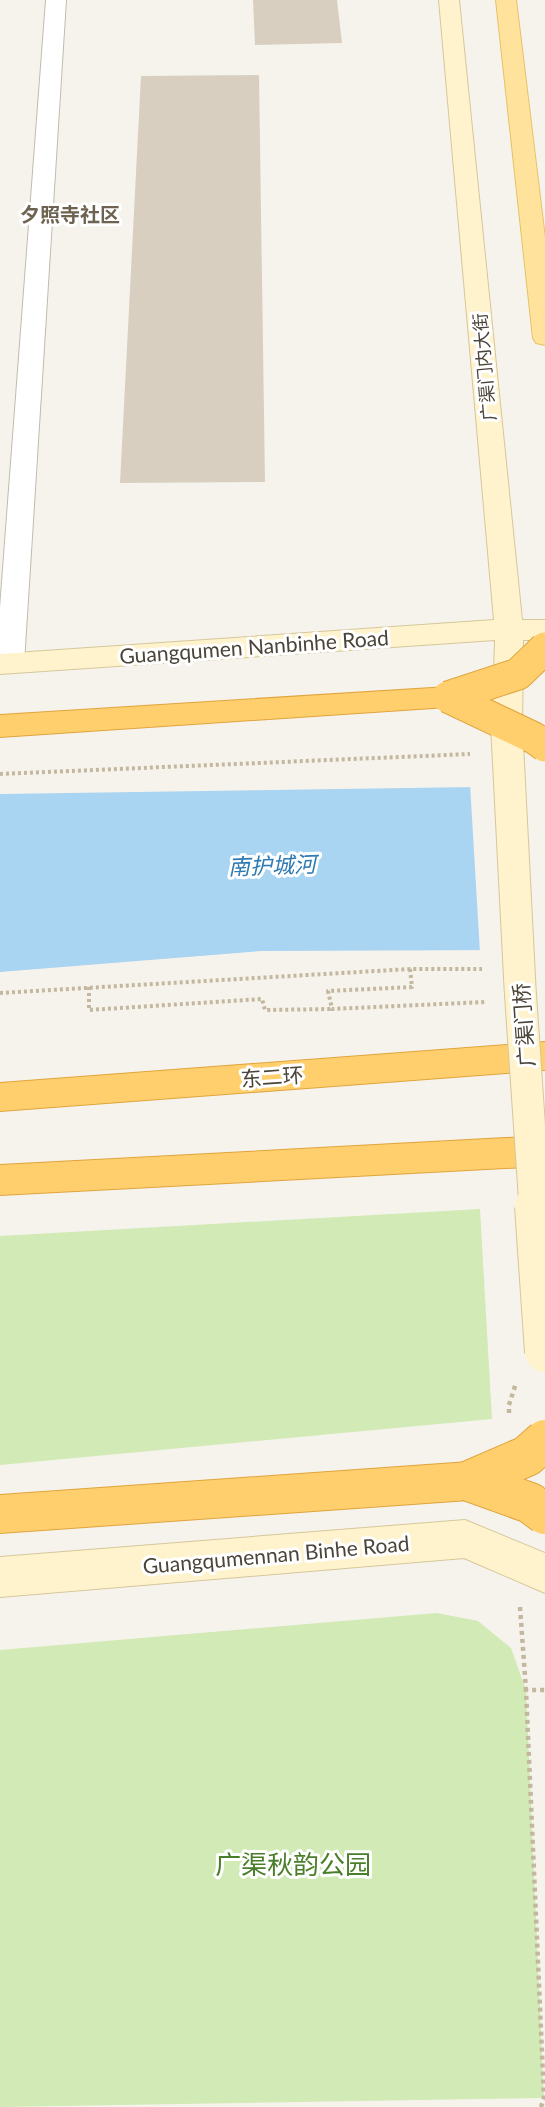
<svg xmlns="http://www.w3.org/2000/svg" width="545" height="2107" font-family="Lato,'Noto Sans SC',sans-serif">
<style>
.green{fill:#d2eab5}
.water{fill:#a9d4f2}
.pier{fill:#f6f3ec}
.building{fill:#d8cfc1}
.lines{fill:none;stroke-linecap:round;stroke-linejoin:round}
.street-casing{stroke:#c2bbae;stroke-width:2}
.secondary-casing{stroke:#d6c79b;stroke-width:2}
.primary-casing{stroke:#e6c16a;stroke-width:2}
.highway-casing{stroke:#e0a43c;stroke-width:2}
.path-far1{stroke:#c4b79f;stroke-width:4;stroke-dasharray:3 3;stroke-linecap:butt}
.path{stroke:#c4b79f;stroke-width:4.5;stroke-dasharray:4 4;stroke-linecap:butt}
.street{fill:#fff;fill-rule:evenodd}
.secondary{fill:#fff3cd;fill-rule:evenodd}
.primary{fill:#ffe39c;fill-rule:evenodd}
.highway{fill:#ffcf6e;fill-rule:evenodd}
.secondary-bridge-far1-casing{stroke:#d6c79b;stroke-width:33;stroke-linecap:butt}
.secondary-bridge-casing{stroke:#d6c79b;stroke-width:42;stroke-linecap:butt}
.highway-bridge-far1-casing{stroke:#e0a43c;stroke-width:33;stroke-linecap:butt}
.highway-bridge-casing{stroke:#e0a43c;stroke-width:42;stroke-linecap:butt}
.secondary-bridge-far1{stroke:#fff3cd;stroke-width:31}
.secondary-bridge{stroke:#fff3cd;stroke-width:40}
.highway-bridge-far1{stroke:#ffcf6e;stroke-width:31}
.highway-bridge{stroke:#ffcf6e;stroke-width:40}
.labels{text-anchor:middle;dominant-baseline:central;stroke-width:6;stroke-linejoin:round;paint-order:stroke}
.far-street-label{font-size:18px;fill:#4b4439;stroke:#fff}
.far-quarter-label{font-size:20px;font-weight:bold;fill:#6e6250;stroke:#fff}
.street-label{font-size:21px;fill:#4b4439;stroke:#fff}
.water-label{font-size:22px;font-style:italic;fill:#2e7ab2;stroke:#fff}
.near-park-label{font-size:26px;fill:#4a7f2a;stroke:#fff}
</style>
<rect width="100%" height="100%" fill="#f6f3ec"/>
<g class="green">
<path d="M480,1209L492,1419L0,1465V1236Z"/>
<path d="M437,1613L478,1621L511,1648L526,1690L544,2098L0,2107V1650Z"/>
</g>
<path class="water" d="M545,786V950L261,951L0,972V794Z"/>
<path class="pier" d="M545,783V953H480L470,784Z"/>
<g class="building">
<path d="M253,0H337L342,43L255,45Z"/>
<path d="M259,75L265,482L120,483L141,76Z"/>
</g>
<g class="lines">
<g class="street-casing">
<path id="street" d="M46,0H66L24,663L20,670L10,673L0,670V608Z"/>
</g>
<g class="secondary-casing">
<g id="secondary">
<path d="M439,0H459L522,620H545V640H523L522,734L517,742L507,745L497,742L492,734L495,640L0,674V654L494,620Z"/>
<path d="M465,1520L545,1553V1593L464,1558L0,1597V1557Z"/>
</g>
</g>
<g class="primary-casing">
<path id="primary" d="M496,0H516L545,238V345L536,343L533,338Z"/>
</g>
<g class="highway-casing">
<g id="highway">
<path d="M448,687L458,690L462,697L458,704L448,707L0,737V715Z"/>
<path d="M545,1042V1070L0,1111V1083Z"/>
<path d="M545,1136V1166L0,1195V1165Z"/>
<path d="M469,1462L483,1468L488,1481L483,1494L469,1500L0,1533V1495Z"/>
</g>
</g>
<g class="path-far1">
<path d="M0,774L470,754"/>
<path d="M410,969L412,987L328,991L332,1009L485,1002"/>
<path d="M89,987V1010L262,999L265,1010L332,1009"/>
<path d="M0,993L410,969H482"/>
</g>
<g class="path">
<path d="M509,1413V1405L516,1383"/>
<path d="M520,1607L526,1690"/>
<path d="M541,2107L544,2098L526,1690H545"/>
</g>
<use href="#street" class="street"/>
<use href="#secondary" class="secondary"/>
<use href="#primary" class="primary"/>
<use href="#highway" class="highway"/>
<g class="secondary-bridge-far1-casing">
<path id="secondary-bridge-far1" d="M507,734L520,987L535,1207"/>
</g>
<g class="secondary-bridge-casing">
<path id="secondary-bridge" d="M535,1206L545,1352"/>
</g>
<g class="highway-bridge-far1-casing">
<g id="highway-bridge-far1">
<path d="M448,697L518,674L545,648"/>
<path d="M448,697L534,738L545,746"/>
</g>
</g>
<g class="highway-bridge-casing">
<g id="highway-bridge">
<path d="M469,1481L527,1456L545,1440"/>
<path d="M469,1481L530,1503L545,1514"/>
</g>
</g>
<use href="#secondary-bridge-far1" class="secondary-bridge-far1"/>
<use href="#secondary-bridge" class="secondary-bridge"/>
<use href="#highway-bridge-far1" class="highway-bridge-far1"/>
<use href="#highway-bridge" class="highway-bridge"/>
</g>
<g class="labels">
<g class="far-street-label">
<text transform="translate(484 367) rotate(-95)">广渠门内大街</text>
</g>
<g class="far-quarter-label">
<text x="70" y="214">夕照寺社区</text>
</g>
<g class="street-label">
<text transform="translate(254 646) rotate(-4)">Guangqumen Nanbinhe Road</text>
<text transform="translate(523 1025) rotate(-94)">广渠门桥</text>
<text transform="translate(272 1076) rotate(-4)">东二环</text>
<text transform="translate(276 1554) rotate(-5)">Guangqumennan Binhe Road</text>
</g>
<g class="water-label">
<text transform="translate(272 865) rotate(-2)">南护城河</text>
</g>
<g class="near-park-label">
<text x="293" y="1864">广渠秋韵公园</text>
</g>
</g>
</svg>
